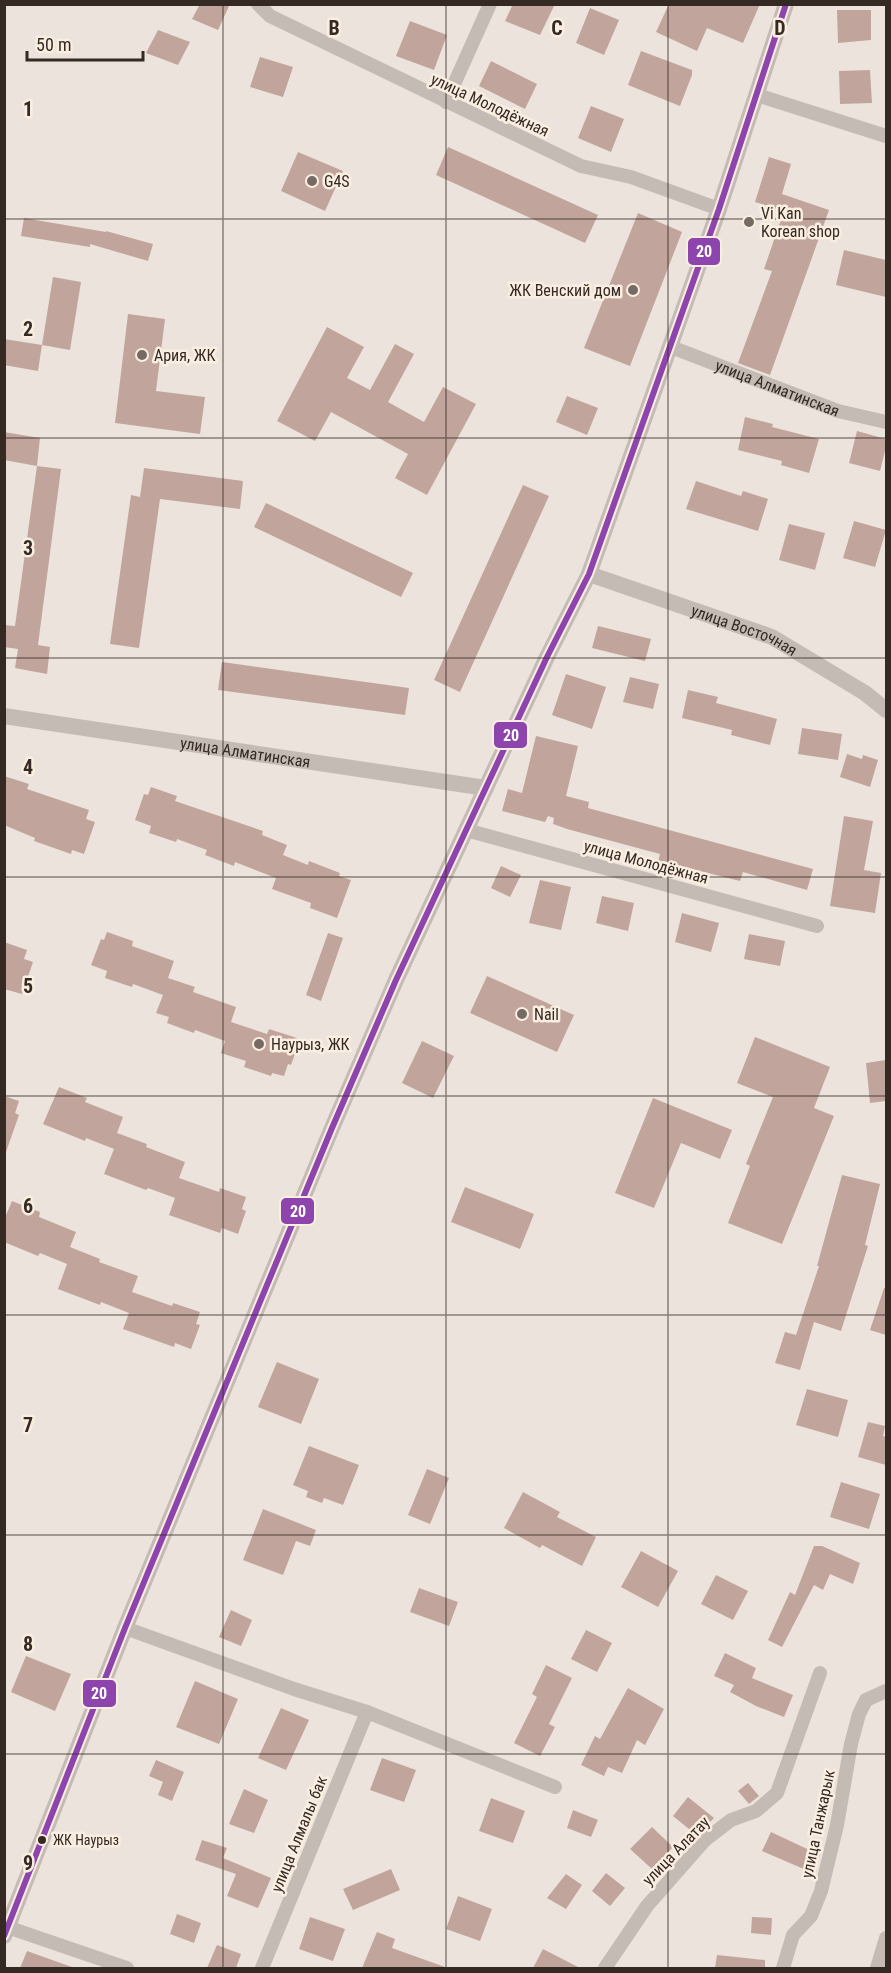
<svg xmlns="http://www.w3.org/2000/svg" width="891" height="1973" font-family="'Roboto Condensed',sans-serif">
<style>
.building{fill:#c1a59c}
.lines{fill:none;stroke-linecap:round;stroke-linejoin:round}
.minor{stroke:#c4bbb5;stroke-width:14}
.tertiary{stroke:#c4bbb5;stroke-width:16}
.bus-1-casing{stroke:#faeee1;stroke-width:10}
.bus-1{stroke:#8e44ad;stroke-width:6}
.grid{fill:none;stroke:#352924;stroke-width:1.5;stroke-opacity:0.55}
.poi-dot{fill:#756a64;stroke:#faeee1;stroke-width:2}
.bus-dot{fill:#352924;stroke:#faeee1;stroke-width:2}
.labels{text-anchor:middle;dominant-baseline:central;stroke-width:5;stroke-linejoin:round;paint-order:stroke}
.bus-label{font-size:14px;fill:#352924;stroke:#faeee1;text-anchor:start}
.street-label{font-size:16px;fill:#352924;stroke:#faeee1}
.poi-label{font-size:16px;fill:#352924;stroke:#faeee1;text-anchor:start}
.grid-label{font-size:20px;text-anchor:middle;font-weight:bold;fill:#352924;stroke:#faeee1;stroke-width:5;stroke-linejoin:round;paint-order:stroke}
.line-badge{stroke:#faeee1;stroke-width:2}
.badge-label{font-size:16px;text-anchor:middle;font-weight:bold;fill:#fff}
</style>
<rect width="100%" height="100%" fill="#ece4dc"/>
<g class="building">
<path d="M200,4H230L218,30L192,19Z"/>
<path d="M513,4H555L540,35L505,21Z"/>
<path d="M669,4H760L743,43L707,28L697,51L656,32Z"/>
<path d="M590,8L619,20L604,55L576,43Z"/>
<path d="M837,10H871V40L838,43Z"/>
<path d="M410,21L447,35L434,70L396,56Z"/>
<path d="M158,30L190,42L178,65L146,53Z"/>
<path d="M641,51L692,70V75L680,106L628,85Z"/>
<path d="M260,57L293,67L283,97L250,87Z"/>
<path d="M491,61L537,84L525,109L479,86Z"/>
<path d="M870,70L872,103L840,104L839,71Z"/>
<path d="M591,106L624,119L611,152L578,138Z"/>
<path d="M448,147L598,215L585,243L436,175Z"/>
<path d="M298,152L343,171L325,211L281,191Z"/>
<path d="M769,157L791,164L782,194L829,210L770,375L738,363L772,271L764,269L784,211L755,202Z"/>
<path d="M638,213L682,232L630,366L584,348Z"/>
<path d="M24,218L106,232V231L153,244L148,261L90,244V247L21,236Z"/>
<path d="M844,250L886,260V297L836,285Z"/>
<path d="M53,277L81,282L70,350L42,345Z"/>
<path d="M128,314L165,319L156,391L205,397L200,434L115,423Z"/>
<path d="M327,327L364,347L347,378L370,390L395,344L414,354L388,402L424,422L443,387L476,404L427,495L395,478L408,454L331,412L315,441L277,421Z"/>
<path d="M4,339L42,345L38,371L4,365Z"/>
<path d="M567,396L598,408L587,435L556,422Z"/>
<path d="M745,417L773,424L772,427L819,439L809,473L781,465L782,461L738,450Z"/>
<path d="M857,431L886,439V447L880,471L849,463Z"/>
<path d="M4,432L40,438L37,466L4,460Z"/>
<path d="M37,466L61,469L38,645L50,647L47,674L15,668L18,649L4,647V625L15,626Z"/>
<path d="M144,468L243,481L240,509L160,499L139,648L110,644L131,495L140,497Z"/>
<path d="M696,481L741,496L743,491L768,499L758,531L686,509Z"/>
<path d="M523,485L549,496L460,692L434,680Z"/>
<path d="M266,503L413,573L401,597L254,527Z"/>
<path d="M854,521L886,530L875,567L843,558Z"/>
<path d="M789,524L825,533L815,570L779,560Z"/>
<path d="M598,626L651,639L645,661L592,648Z"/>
<path d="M222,662L409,688L405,715L218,690Z"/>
<path d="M566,674L606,687L592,729L552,715Z"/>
<path d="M630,677L659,684L653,709L623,702Z"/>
<path d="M688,690L718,697L716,703L777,719L770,745L731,735L732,730L682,718Z"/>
<path d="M802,728L842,734L838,760L798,754Z"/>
<path d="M536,736L578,746L566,796L589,802L588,808L813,869L807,890L743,872L740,881L684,867L681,875L656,869L660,854L567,829L553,824L554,818L548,816L545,822L502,811L508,789L522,793Z"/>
<path d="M847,754L862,759L863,755L878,760L870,787L840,777Z"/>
<path d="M4,776L29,784L27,789L89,810L86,819L95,822L84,854L72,850L71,854L34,841L35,838L4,825Z"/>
<path d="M151,787L177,796L175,801L263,831L262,835L287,845L283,855L308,865L309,861L340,873L339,876L351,880L337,918L310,908L311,903L272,889L276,878L235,862L234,866L205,855L207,850L177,839L176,842L149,833L151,826L135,820L144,794L148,795Z"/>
<path d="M844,816L873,821L864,870L881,873L875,913L830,906Z"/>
<path d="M501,866L521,875L510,897L491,888Z"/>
<path d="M540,880L571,887L561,930L529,923Z"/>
<path d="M602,896L634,903L628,931L596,923Z"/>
<path d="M682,913L719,923L711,952L675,942Z"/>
<path d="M107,932L133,941L132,946L174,961L168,978L195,987L193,992L236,1007L231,1022L267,1034L269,1029L297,1038L293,1050L296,1051L291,1065L288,1064L284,1076L272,1073L271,1076L244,1067L246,1061L221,1053L225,1041L195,1030L194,1033L167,1023L169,1017L156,1013L163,995L133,984L132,987L105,978L107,971L91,965L101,939L104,940Z"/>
<path d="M328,933L343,938L321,1001L306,995Z"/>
<path d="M749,934L785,941L780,966L744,959Z"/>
<path d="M4,942L27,950L24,959L33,962L22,994L4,989Z"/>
<path d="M487,976L574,1015L557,1052L470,1013Z"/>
<path d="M755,1037L830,1067L814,1108L834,1116L782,1244L728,1223L750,1166L746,1164L773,1097L737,1083Z"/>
<path d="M422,1041L454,1056L433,1098L402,1083Z"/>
<path d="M886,1060V1101L870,1103L866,1063Z"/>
<path d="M59,1087L87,1098L85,1102L123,1117L117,1133L147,1144L146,1147L185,1162L179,1178L219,1192L220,1188L246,1197L242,1209L246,1211L238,1234L222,1228L220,1233L169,1215L175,1198L148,1188L146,1190L104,1174L114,1149L86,1138L85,1141L43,1124Z"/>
<path d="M4,1096L19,1101L15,1113L19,1115L6,1152L4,1151Z"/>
<path d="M653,1098L732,1130L720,1159L681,1143L654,1208L615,1193Z"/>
<path d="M842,1175L880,1184L865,1245L868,1246L841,1331L814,1322L800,1370L775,1363L785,1332L796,1335L819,1266H817Z"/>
<path d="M465,1187L534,1214L520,1249L451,1222Z"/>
<path d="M12,1201L40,1212L39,1217L76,1232L70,1247L100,1259L99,1262L138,1276L132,1292L172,1306L173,1303L200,1312L196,1324L200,1325L191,1349L175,1343L174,1347L123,1329L129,1313L101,1302L100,1305L58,1289L67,1264L40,1253L38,1256L4,1242V1220Z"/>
<path d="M884,1288H886V1335L870,1330Z"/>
<path d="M277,1362L319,1379L301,1424L258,1407Z"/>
<path d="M807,1389L848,1400L838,1437L796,1425Z"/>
<path d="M868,1422L885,1426L883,1436L886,1437V1465L858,1457Z"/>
<path d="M309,1446L359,1465L343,1505L324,1498L322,1503L306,1497L308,1491L293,1485Z"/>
<path d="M427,1469L449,1478L430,1524L408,1515Z"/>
<path d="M841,1482L880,1494L869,1529L830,1517Z"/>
<path d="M523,1492L560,1512L557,1517L596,1537L582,1566L542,1545L540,1548L504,1528Z"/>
<path d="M263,1509L316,1530L310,1546L296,1541L283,1575L243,1560Z"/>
<path d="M814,1546H822L860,1563L853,1584L830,1574L823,1590L814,1585L782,1647L768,1640L790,1592L795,1595Z"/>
<path d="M641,1551L678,1571L658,1607L621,1587Z"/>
<path d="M716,1575L748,1591L733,1620L701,1604Z"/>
<path d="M419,1588L458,1602L449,1626L410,1612Z"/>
<path d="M231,1610L252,1620L241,1646L219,1637Z"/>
<path d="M586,1630L612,1643L597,1672L571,1659Z"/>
<path d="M725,1653L756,1668L752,1678L793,1695L784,1717L756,1706L730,1692L734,1685L714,1676Z"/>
<path d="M26,1656L71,1674L55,1711L11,1692Z"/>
<path d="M546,1665L572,1678L549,1724L555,1727L540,1756L514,1743L537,1697L532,1694Z"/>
<path d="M195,1681L238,1699L219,1744L176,1727Z"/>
<path d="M628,1688L664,1709L645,1745L637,1740L622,1773L608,1767L604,1776L581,1765L595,1736L600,1739Z"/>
<path d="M281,1708L309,1720L286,1770L258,1758Z"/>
<path d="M382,1758L416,1770L404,1802L370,1790Z"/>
<path d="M156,1760L184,1772L172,1801L158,1795L163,1782L149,1776Z"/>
<path d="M748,1783L759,1796L749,1804L738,1791Z"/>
<path d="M244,1789L268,1800L254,1833L229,1824Z"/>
<path d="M688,1797L714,1818L701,1831L695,1827L689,1829L673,1816Z"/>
<path d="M491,1798L525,1811L513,1843L479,1831Z"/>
<path d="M573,1810L598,1820L591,1837L567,1828Z"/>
<path d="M652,1827L673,1847L652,1869L630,1849Z"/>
<path d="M771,1832L820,1855L813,1873L762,1851Z"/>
<path d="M202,1840L227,1848L223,1858L271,1878L258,1908L227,1896L236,1874L195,1860Z"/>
<path d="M391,1869L400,1890L353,1910L343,1889Z"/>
<path d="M606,1873L625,1888L610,1906L592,1891Z"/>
<path d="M566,1874L582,1885L566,1909L547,1898Z"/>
<path d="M458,1896L492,1909L480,1941L446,1929Z"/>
<path d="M177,1914L201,1923L194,1943L170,1934Z"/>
<path d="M310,1917L345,1929L333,1961L299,1949Z"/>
<path d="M752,1917L772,1918L771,1935L751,1933Z"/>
<path d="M377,1932L395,1939L392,1948L445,1967L444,1968H362Z"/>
<path d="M217,1945L241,1954L236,1968H207Z"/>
<path d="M543,1949L580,1968H533Z"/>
<path d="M27,1951L72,1967V1968H20Z"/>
<path d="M717,1955L765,1960V1968H715Z"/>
</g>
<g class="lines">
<g class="minor">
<path d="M258,4L270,16L581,166L631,177L719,209"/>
<path d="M757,95L886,136"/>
<path d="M446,102L490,4"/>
<path id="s1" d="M671,347L838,411L886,422"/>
<path d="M466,830L817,926"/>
<path d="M125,1628L294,1689L367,1712L555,1787"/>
<path d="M7,1927L127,1968"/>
<path d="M262,1968L367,1712"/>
<path d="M605,1968L647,1906L705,1840L731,1820L756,1811L777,1793L820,1673"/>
<path d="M783,1968L793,1935L811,1916L821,1891L837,1825L851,1744L859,1714L866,1700L886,1691"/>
<path d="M877,1968L886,1938"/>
</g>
<g class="tertiary">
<path id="s2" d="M589,574L772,637L865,693L886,710"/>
<path id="s3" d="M4,716L486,788"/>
<path d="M4,1936L125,1628L332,1128L396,980L547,657L589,574L719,209L786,4"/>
</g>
<g class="bus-1-casing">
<path id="bus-1" d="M4,1936L125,1628L332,1128L396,980L547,657L589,574L719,209L786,4"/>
</g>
<use href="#bus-1" class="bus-1"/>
</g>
<path class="grid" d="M223,4V1968M446,4V1968M668,4V1968M4,219H886M4,438H886M4,658H886M4,877H886M4,1096H886M4,1315H886M4,1535H886M4,1754H886"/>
<g class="poi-dot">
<circle cx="312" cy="181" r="6"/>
<circle cx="749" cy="222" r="6"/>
<circle cx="633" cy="290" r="6"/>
<circle cx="142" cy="355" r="6"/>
<circle cx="522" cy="1014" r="6"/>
<circle cx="259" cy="1044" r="6"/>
</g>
<circle class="bus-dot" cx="42" cy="1840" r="5"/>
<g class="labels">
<g class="bus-label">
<text x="53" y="1840">ЖК Наурыз</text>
</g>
<g class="street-label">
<text transform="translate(490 105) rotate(25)">улица Молодёжная</text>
<text stroke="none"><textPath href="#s1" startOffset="114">улица Алматинская</textPath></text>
<text stroke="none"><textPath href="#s2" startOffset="165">улица Восточная</textPath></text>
<text stroke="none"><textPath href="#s3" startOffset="244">улица Алматинская</textPath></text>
<text transform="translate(646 862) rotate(15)">улица Молодёжная</text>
<text transform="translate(818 1824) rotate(-78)">улица Танжарык</text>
<text transform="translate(299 1834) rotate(-68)">улица Алмалы бак</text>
<text transform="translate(676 1851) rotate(-46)">улица Алатау</text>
</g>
<g class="poi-label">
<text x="324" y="181">G4S</text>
<text x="761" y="213">Vi Kan<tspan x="761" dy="18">Korean shop</tspan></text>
<text x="621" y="290" text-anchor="end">ЖК Венский дом</text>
<text x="154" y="355">Ария, ЖК</text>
<text x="534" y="1014">Nail</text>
<text x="271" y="1044">Наурыз, ЖК</text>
</g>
</g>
<g class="grid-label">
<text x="334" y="35">B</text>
<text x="557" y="35">C</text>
<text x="780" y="35">D</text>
<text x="28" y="116">1</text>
<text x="28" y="336">2</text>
<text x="28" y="555">3</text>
<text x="28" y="774">4</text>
<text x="28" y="993">5</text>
<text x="28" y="1213">6</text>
<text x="28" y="1432">7</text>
<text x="28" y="1651">8</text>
<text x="28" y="1870">9</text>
</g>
<g class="line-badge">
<rect x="687" y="237" width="34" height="29" rx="6" fill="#8e44ad"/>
<rect x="493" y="721" width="35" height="28" rx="6" fill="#8e44ad"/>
<rect x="280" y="1197" width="35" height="28" rx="6" fill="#8e44ad"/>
<rect x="82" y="1679" width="35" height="29" rx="6" fill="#8e44ad"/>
</g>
<g class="badge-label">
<text x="704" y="257">20</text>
<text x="511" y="741">20</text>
<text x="298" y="1217">20</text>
<text x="99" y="1699">20</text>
</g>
<rect width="891" height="1973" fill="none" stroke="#352924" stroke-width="12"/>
<path d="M27 51v9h116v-9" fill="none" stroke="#352924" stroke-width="3"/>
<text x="36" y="51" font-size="18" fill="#352924" stroke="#faeee1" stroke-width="4.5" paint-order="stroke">50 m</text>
</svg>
